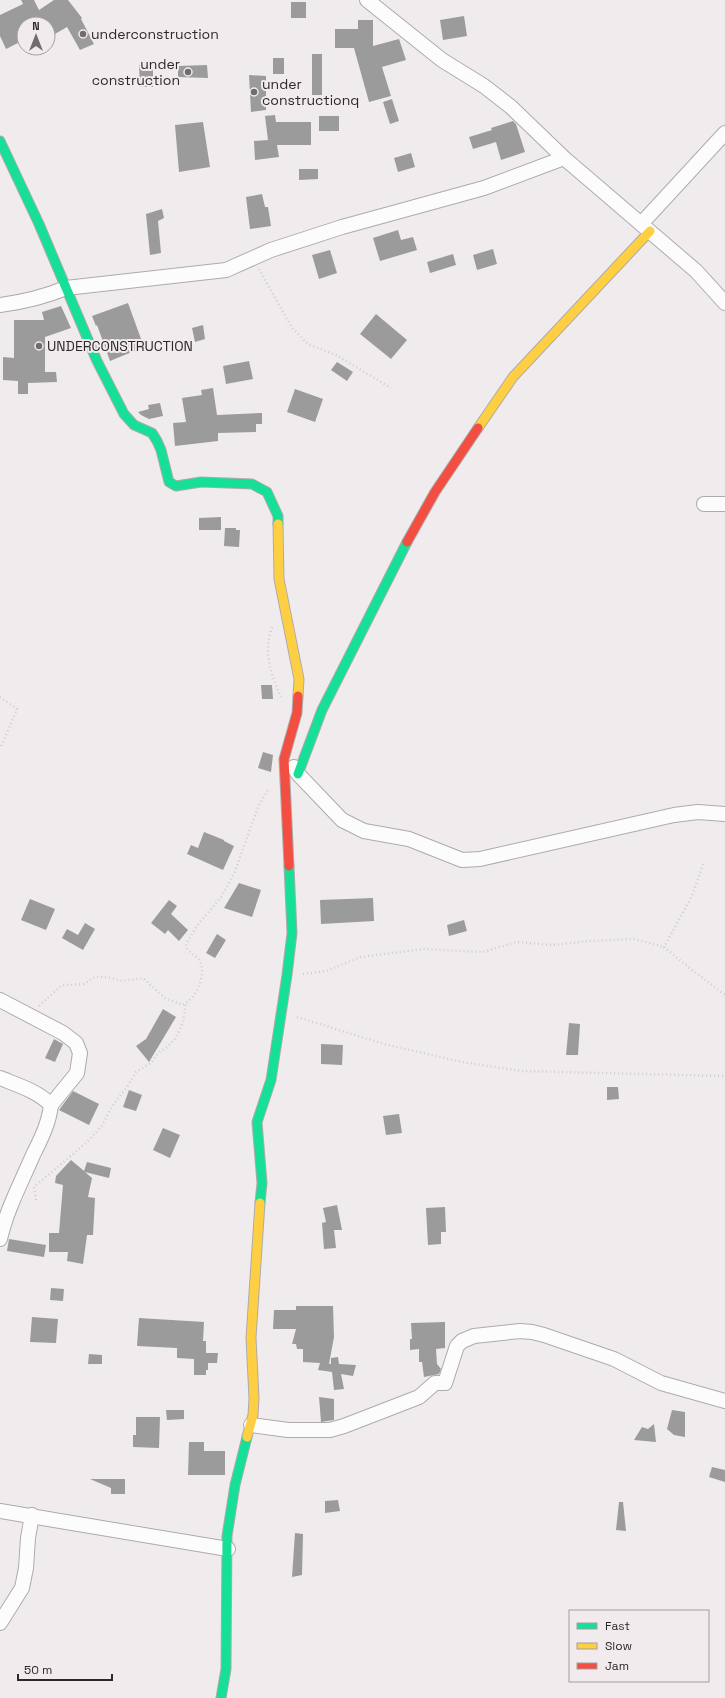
<svg xmlns="http://www.w3.org/2000/svg" width="725" height="1698" font-family="'Space Grotesk',sans-serif">
<style>
.building{fill:#9b9b9b}
.lines{fill:none;stroke-linecap:round;stroke-linejoin:round}
.street-casing{stroke:#adabac;stroke-width:16}
.fast-casing{stroke:#adabac;stroke-width:11}
.slow-casing{stroke:#adabac;stroke-width:11}
.jam-casing{stroke:#adabac;stroke-width:11}
.path{stroke:#cecece;stroke-width:2.5;stroke-dasharray:1 3;stroke-linecap:butt}
.street{stroke:#fdfcfc;stroke-width:14}
.fast{stroke:#16e098;stroke-width:9}
.slow{stroke:#ffcf43;stroke-width:9}
.jam{stroke:#f24e42;stroke-width:9}
.poi-dot{fill:#716d6f;stroke:#f1ebed;stroke-width:1.5}
.labels{text-anchor:middle;dominant-baseline:central;stroke-width:4;stroke-linejoin:round;paint-order:stroke}
.poi-label{font-size:14px;fill:#2c292a;stroke:#f1ebed;text-anchor:start}
</style>
<rect width="100%" height="100%" fill="#f0ecee"/>
<g class="building">
<path d="M21,0H34L39,10L54,0H68L82,18L81,19L94,44L80,50L67,27L48,38V24H24V40L6,49L0,36V15L23,4Z"/>
<rect x="291" y="2" width="15" height="16"/>
<path d="M464,16L467,36L443,40L440,20Z"/>
<path d="M358,20H373V46L399,39L406,60L382,67L391,96L369,102L354,48H335V29H358Z"/>
<rect x="312" y="54" width="10" height="41"/>
<rect x="273" y="58" width="11" height="16"/>
<path d="M139,65H153V87H140Z"/>
<path d="M207,65L208,78L178,77V66Z"/>
<path d="M249,75L266,76V110L251,112Z"/>
<path d="M392,99L399,121L390,124L383,102Z"/>
<path d="M275,115L276,122H311V145H277L279,157L255,160L254,141L268,140L265,116Z"/>
<rect x="319" y="116" width="20" height="15"/>
<path d="M513,121L516,124L525,152L501,160L496,142L473,149L469,137L492,130L491,128Z"/>
<path d="M203,122L210,167L179,172L175,125Z"/>
<path d="M411,153L415,167L398,172L394,158Z"/>
<path d="M299,169H318V179L299,180Z"/>
<path d="M262,194L265,207H268L271,226L250,229L246,197Z"/>
<path d="M162,209L164,218L158,221L161,253L150,255L146,214Z"/>
<path d="M398,230L401,240L413,237L417,250L380,261L373,238Z"/>
<path d="M493,249L497,264L477,270L473,255Z"/>
<path d="M330,250L337,273L319,279L312,255Z"/>
<path d="M453,254L456,265L430,273L427,262Z"/>
<path d="M128,303L144,347L110,361L97,325L96,326L92,316Z"/>
<path d="M61,306L71,328L45,337V372H56L57,382L28,383V394H18V381L3,380V357L14,358V320H44L42,312Z"/>
<path d="M376,314L407,340L391,359L360,334Z"/>
<path d="M203,325L205,339L195,342L192,328Z"/>
<path d="M249,361L253,379L226,384L223,366Z"/>
<path d="M337,362L353,372L347,381L331,370Z"/>
<path d="M213,388L217,415L262,413V424H256V432L218,433V441L175,446L173,423L186,422L182,398L202,395L201,390Z"/>
<path d="M295,389L323,399L315,422L287,412Z"/>
<path d="M160,403L163,416L149,419L141,415L138,412L149,409L148,405Z"/>
<path d="M221,517V530H199V518Z"/>
<path d="M225,528H236V530H240L239,547L224,546Z"/>
<path d="M261,685H272L273,699H262Z"/>
<path d="M263,752L273,755L271,772L258,768Z"/>
<path d="M204,832L224,840V841L234,846L223,870L187,854L191,845L198,848Z"/>
<path d="M239,883L261,890L252,917L224,908Z"/>
<path d="M373,898L374,921L321,924L320,900Z"/>
<path d="M30,899L55,909L46,930L21,920Z"/>
<path d="M169,900L177,906L171,914L188,930L179,941L168,930L165,934L151,923Z"/>
<path d="M464,920L467,931L449,936L447,925Z"/>
<path d="M85,923L95,929L83,950L62,938L67,929L78,935Z"/>
<path d="M217,934L226,940L215,958L206,953Z"/>
<path d="M163,1009L176,1017L149,1062L136,1046L146,1039Z"/>
<path d="M569,1023L580,1024L578,1055H566Z"/>
<path d="M54,1039L63,1044L55,1062L45,1058Z"/>
<path d="M321,1044L343,1045L342,1065L321,1064Z"/>
<path d="M607,1087H618L619,1099L607,1100Z"/>
<path d="M129,1090L142,1095L136,1111L123,1107Z"/>
<path d="M73,1091L99,1104L89,1125L59,1110Z"/>
<path d="M399,1114L402,1133L386,1135L383,1116Z"/>
<path d="M163,1128L180,1135L170,1158L153,1150Z"/>
<path d="M71,1160L84,1171L87,1162L111,1168L109,1178L85,1172L92,1178L88,1197L95,1198L93,1235H87L83,1264L67,1261L68,1252H49V1233H59L63,1185L55,1183L56,1176Z"/>
<path d="M337,1205L342,1230H334L336,1248L324,1249L322,1223L326,1222L323,1208Z"/>
<path d="M445,1207L446,1232H441V1244L428,1245L426,1208Z"/>
<path d="M9,1239L46,1245L44,1257L7,1251Z"/>
<path d="M51,1288L64,1289L63,1301L50,1300Z"/>
<path d="M296,1306H333L334,1337L329,1364H325H331V1358L338,1357L339,1364L356,1365L353,1376L341,1374L344,1389L334,1390L332,1372L318,1370L320,1363L303,1362V1349H297L296,1344H292L296,1329H273L274,1310H296Z"/>
<path d="M32,1317L58,1319L56,1343L30,1342Z"/>
<path d="M139,1318L204,1322L203,1341H206V1353H218L217,1363H208V1370H206V1375H194V1359L177,1358V1348L137,1346Z"/>
<path d="M445,1322V1348L436,1349L437,1364L441,1369L439,1374L424,1377L422,1362H419V1349L410,1350V1339H412L411,1323Z"/>
<path d="M89,1354L102,1355V1364H88Z"/>
<path d="M319,1397L334,1399V1420L321,1422Z"/>
<path d="M166,1410H184V1419L167,1420Z"/>
<path d="M672,1410L685,1412V1437L674,1435L667,1429Z"/>
<path d="M136,1417H160L159,1448L133,1447V1435H136Z"/>
<path d="M654,1424L656,1442L634,1440L642,1427L648,1429Z"/>
<path d="M189,1442H204V1451H225V1475H188Z"/>
<path d="M712,1467L725,1470V1482L709,1477Z"/>
<path d="M90,1479H125V1494H111V1488Z"/>
<path d="M338,1500L340,1511L325,1513V1501Z"/>
<path d="M619,1502H623L626,1531L616,1530Z"/>
<path d="M295,1533L303,1534L302,1575L292,1577Z"/>
</g>
<g class="lines">
<g class="street-casing">
<g id="street">
<path d="M367,0L442,60L484,86L511,107L564,158L696,271L725,303"/>
<path d="M641,224L725,133"/>
<path d="M0,305C24,302 44,297 66,288L226,270L271,250L342,227L484,188L564,158"/>
<path d="M704,504H725"/>
<path d="M294,767L298,774L342,820L364,831L409,839L462,860L480,859L674,815L698,812L725,814"/>
<path d="M0,1000L63,1033L76,1043L80,1053L77,1073L51,1105"/>
<path d="M0,1078C17,1085 38,1091 51,1105C49,1123 41,1139 33,1155C21,1183 7,1209 0,1239"/>
<path d="M251,1425L288,1430H330L344,1426L419,1397L435,1383H445L457,1346L462,1341L474,1336L520,1331L532,1332L544,1335L614,1359L661,1383L725,1401"/>
<path d="M0,1511L228,1549"/>
<path d="M0,1623L22,1588L26,1568L28,1538L32,1515"/>
</g>
</g>
<g class="fast-casing">
<g id="fast">
<path d="M0,141L39,224L97,361L124,414L134,425L152,433L157,441L161,450L169,482L176,486L201,482L252,484L267,492L278,516V524"/>
<path d="M298,774L322,710L407,542"/>
<path d="M260,1203L262,1183L257,1122L271,1080L287,975L292,933L289,866"/>
<path d="M221,1698L226,1669L227,1536L235,1485L247,1437"/>
</g>
</g>
<g class="slow-casing">
<g id="slow">
<path d="M478,428L513,377L650,231"/>
<path d="M278,524L279,579L299,679L298,696"/>
<path d="M247,1437L253,1415L254,1398L251,1338L260,1203"/>
</g>
</g>
<g class="jam-casing">
<g id="jam">
<path d="M407,542L435,492L478,428"/>
<path d="M289,866L284,759L297,713L298,696"/>
</g>
</g>
<g class="path">
<path d="M259,269L292,328L308,344L336,355L391,388"/>
<path d="M272,627C263,652 271,675 281,697"/>
<path d="M0,697L17,709L0,749"/>
<path d="M703,864L692,896L664,947L692,970L725,995"/>
<path d="M303,974L326,971L361,957L423,949L483,952L517,942L552,945L590,941L635,939L664,947"/>
<path d="M39,1006L61,986L66,985L84,984L95,977H107L122,981L143,978L165,998L183,1005C196,998 207,976 200,961C196,954 186,953 186,944L197,926L221,897L234,874L258,807L269,788"/>
<path d="M297,1017L384,1044L462,1062L521,1071L725,1076"/>
<path d="M36,1200L34,1187L87,1142L102,1126L112,1106L127,1087L136,1072L151,1063L158,1053L166,1048L176,1038L183,1022L186,1004"/>
</g>
<use href="#street" class="street"/>
<use href="#fast" class="fast"/>
<use href="#slow" class="slow"/>
<use href="#jam" class="jam"/>
</g>
<g class="poi-dot">
<circle cx="83" cy="34" r="4"/>
<circle cx="188" cy="72" r="4"/>
<circle cx="254" cy="92" r="4"/>
<circle cx="39" cy="346" r="4"/>
</g>
<g class="labels">
<g class="poi-label">
<text x="91" y="34">underconstruction</text>
<text x="180" y="64" text-anchor="end">under<tspan x="180" dy="16">construction</tspan></text>
<text x="262" y="84">under<tspan x="262" dy="16">constructionq</tspan></text>
<text x="47" y="346">UNDERCONSTRUCTION</text>
</g>
</g>
<rect x="569" y="1610" width="140" height="72" fill="#f1ebed" stroke="#a29d9f"/>
<rect x="577" y="1623" width="20" height="6" fill="#16e098" stroke="#a29d9f"/>
<text x="605" y="1630" font-size="12" fill="#2c292a">Fast</text>
<rect x="577" y="1643" width="20" height="6" fill="#ffcf43" stroke="#a29d9f"/>
<text x="605" y="1650" font-size="12" fill="#2c292a">Slow</text>
<rect x="577" y="1663" width="20" height="6" fill="#f24e42" stroke="#a29d9f"/>
<text x="605" y="1670" font-size="12" fill="#2c292a">Jam</text>
<g transform="translate(36 36)"><circle r="19" fill="#f1ebed" stroke="#a29d9f"/>
<path d="M0-3L7 15L0 10L-7 15Z" fill="#716d6f"/>
<text y="-6" font-size="11" font-weight="bold" text-anchor="middle" fill="#2c292a">N</text>
</g>
<path d="M18 1674v6h94v-6" fill="none" stroke="#2c292a" stroke-width="2"/>
<text x="24" y="1674" font-size="12" fill="#2c292a" stroke="#f1ebed" stroke-width="3" paint-order="stroke">50 m</text>
</svg>
